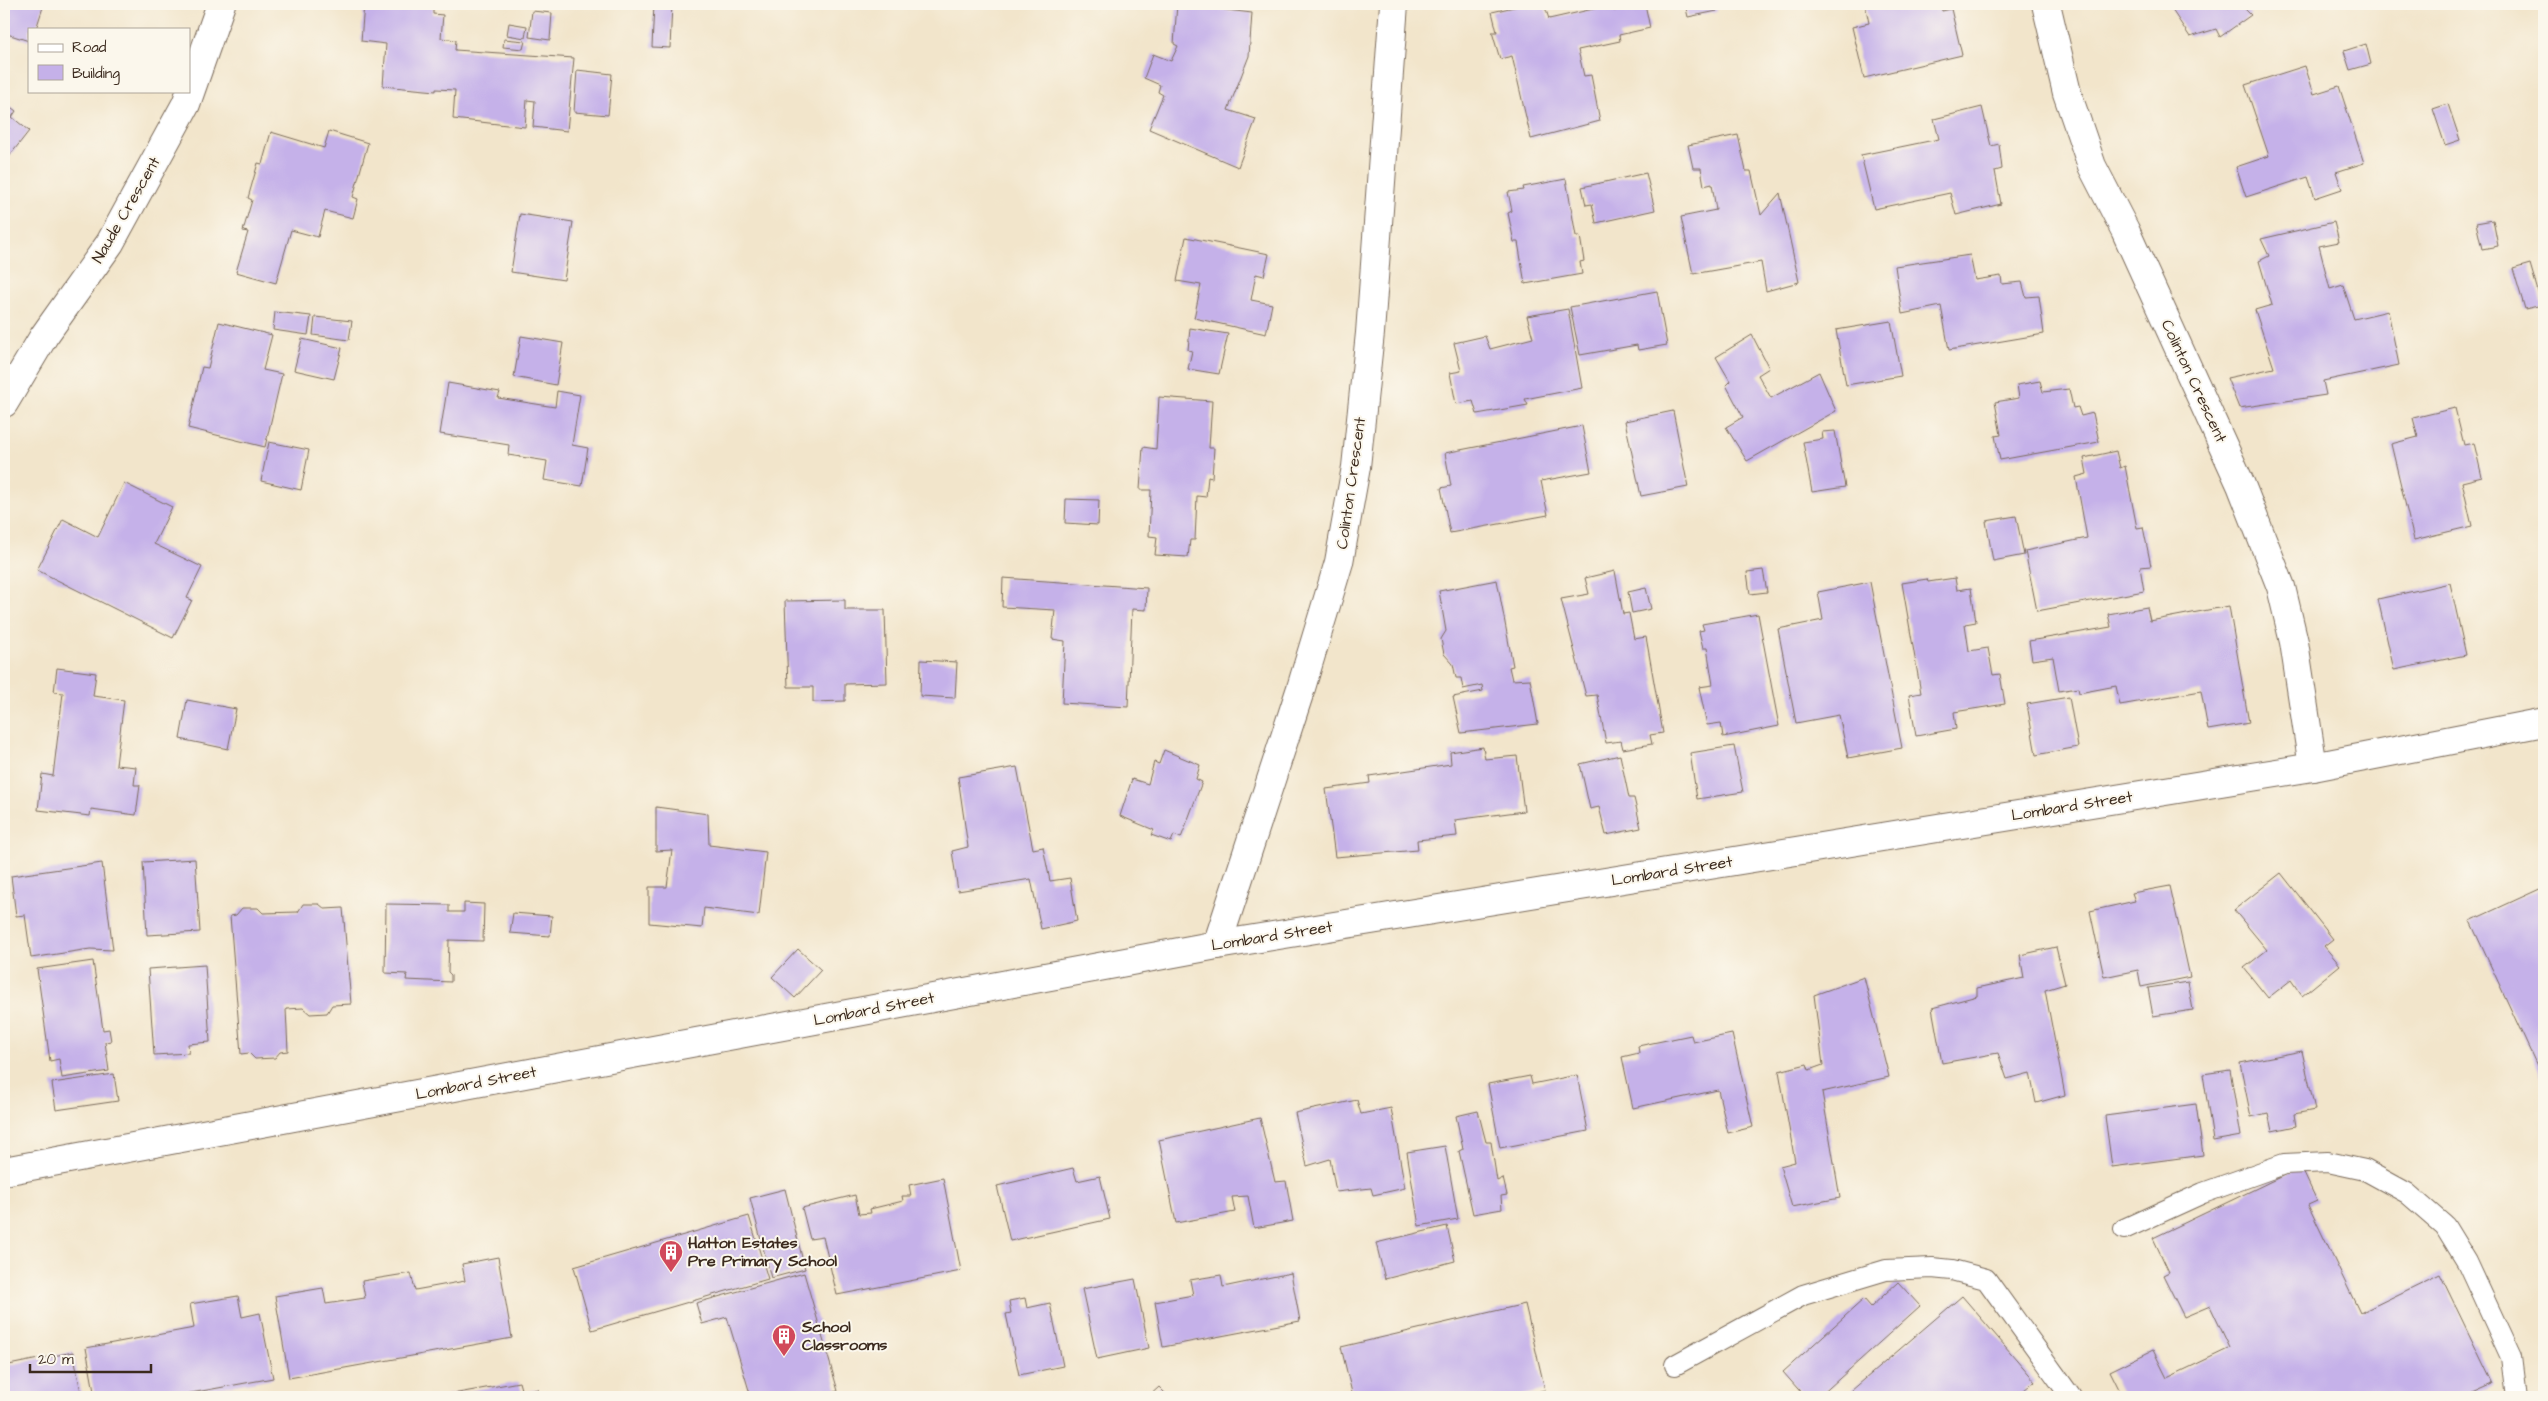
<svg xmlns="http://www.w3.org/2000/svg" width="2548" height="1401" font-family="'Architects Daughter',sans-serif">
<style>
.building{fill:#c5b1e9}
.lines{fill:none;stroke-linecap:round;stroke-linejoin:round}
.service-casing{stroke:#7b6b5b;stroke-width:22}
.minor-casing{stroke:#7b6b5b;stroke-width:30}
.service{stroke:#fff;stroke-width:20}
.minor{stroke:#fff;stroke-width:28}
.labels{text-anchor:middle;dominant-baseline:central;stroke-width:4;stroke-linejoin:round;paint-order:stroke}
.street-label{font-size:16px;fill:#3b2a1e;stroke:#fbf7ec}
.poi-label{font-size:16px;font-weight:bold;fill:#3b2a1e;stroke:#fbf7ec;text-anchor:start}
</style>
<rect width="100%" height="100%" fill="#fbf7ec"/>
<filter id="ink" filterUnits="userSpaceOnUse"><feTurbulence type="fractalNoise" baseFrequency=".02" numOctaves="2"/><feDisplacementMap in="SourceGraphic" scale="10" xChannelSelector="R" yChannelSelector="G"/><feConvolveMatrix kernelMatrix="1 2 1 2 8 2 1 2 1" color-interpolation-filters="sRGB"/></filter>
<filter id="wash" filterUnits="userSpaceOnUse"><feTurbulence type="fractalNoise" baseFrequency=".0096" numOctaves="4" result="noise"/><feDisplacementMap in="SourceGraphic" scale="20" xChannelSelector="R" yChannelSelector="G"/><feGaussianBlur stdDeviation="1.12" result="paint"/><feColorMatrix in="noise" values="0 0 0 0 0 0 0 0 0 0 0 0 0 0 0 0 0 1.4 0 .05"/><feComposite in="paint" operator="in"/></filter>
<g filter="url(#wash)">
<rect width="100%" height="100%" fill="#f2e5cb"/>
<g id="blocks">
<g class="building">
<path d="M4,4H44L36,29H29V41L4,33Z"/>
<path d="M364,4H433V14L443,15L441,38L456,40L455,50L574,58L567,131L533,127L535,101L527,100L525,127L453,119L455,90L436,89V91L383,86L386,44L361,41Z"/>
<path d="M654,4H672L670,48L652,47Z"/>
<path d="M1177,4L1252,13L1249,56L1228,110L1256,119L1238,167L1149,129L1163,95L1158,92L1160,85L1144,78L1153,54L1171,61L1178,46L1174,44Z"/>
<path d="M1527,4H1544L1549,19L1611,5L1614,11L1645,4L1650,28L1619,35L1620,41L1578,50L1584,76L1591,75L1600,121L1531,139L1512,56L1500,59L1492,32H1497L1492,12Z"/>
<path d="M1685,4H1715L1717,11L1688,17Z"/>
<path d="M1865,4H1941L1942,11L1951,9L1962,55L1864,78L1852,27L1869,23Z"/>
<path d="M2168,4H2248L2243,7L2251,15L2220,37L2216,29L2190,37Z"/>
<path d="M532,11L552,13L550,40L529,37Z"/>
<path d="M509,23L527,26L525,38L507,35Z"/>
<path d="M504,39L525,41L523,49L503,47Z"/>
<path d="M2366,44L2371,64L2350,70L2344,51Z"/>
<path d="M2305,66L2314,94L2339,86L2364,163L2336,172L2342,189L2315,198L2308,177L2246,197L2236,167L2269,156L2245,85Z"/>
<path d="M577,70L612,74L608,115L574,112Z"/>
<path d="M4,102L16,111L12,117L29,131L4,163Z"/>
<path d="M2448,104L2460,140L2445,145L2433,109Z"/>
<path d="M1982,107L1991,146L1999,144L2002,169L1995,171L2001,204L1956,215L1950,193L1874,209L1861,155L1939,139L1934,119Z"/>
<path d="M329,131L368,143L353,197L358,199L353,218L325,211L318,237L291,230L276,283L236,272L248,232L243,231L252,200L248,198L258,163L262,164L271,132L324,148Z"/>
<path d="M1738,135L1746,171H1751L1761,215L1780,193L1799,282L1766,291L1761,262L1693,274L1681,217L1716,210L1712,184L1704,186L1701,168H1693L1688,145Z"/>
<path d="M1646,173L1655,210L1596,223L1592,204L1586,205L1582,187Z"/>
<path d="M1566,179L1576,236H1580L1584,261L1580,262L1582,274L1525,284L1518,242H1514L1508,213L1512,211L1508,192L1524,190L1523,187Z"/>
<path d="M520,214L573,222L564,280L511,272Z"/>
<path d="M2493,220L2498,246L2482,249L2476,223Z"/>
<path d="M2334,222L2339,242L2319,246L2330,289L2343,285L2354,319L2388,311L2399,365L2323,381L2326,395L2239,408L2227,378L2274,368L2255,310L2272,305L2259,261L2269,256L2261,239Z"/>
<path d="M1186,237L1269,254L1264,276L1256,274L1251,300L1272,304L1266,334L1194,318L1201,285L1177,281Z"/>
<path d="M1970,255L1975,280L2001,276L2002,284L2022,282L2026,297L2039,296L2044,334L1949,350L1941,306L1902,314L1895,266Z"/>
<path d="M2530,264L2542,305L2525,309L2513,269Z"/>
<path d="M1657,291L1667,345L1638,350L1637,345L1580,355L1570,307Z"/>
<path d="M1568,309L1582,388L1525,399L1528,405L1477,414L1473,401L1456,404L1450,373L1461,371L1454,343L1485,336L1490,349L1533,338L1527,316Z"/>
<path d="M275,312L311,316L308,335L273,330Z"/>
<path d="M315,317L352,321L349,340L313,335Z"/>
<path d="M1891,321L1901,376L1846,385L1836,330Z"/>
<path d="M219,322L272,335L263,370L282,374L265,447L188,428L202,367L208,368Z"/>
<path d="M1190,328L1228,334L1219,374L1188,369L1192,351L1188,350Z"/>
<path d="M1752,335L1769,368L1758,375L1771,398L1819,372L1836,411L1747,461L1726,427L1743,417L1726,385L1730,381L1716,357Z"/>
<path d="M521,336L563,343L556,385L514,377Z"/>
<path d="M302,339L342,348L334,379L294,370Z"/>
<path d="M2040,381L2043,392L2069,389L2073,408L2078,407L2081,416L2093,413L2099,442L2000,460L1995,436L2001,435L1995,402L2019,398L2017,385Z"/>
<path d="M448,383L500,392L498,398L555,407L557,391L580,395L572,445L588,448L582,486L544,480L547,461L508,455L509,445L440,434Z"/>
<path d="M1159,397L1212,401L1209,448H1214L1212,478L1208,477L1206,497L1197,496L1195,540H1190L1188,557L1155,555L1157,537L1149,536L1151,490H1140L1143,447L1156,449Z"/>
<path d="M2455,408L2464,445L2474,443L2482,477L2462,482L2472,526L2414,540L2391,444L2418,437L2413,418Z"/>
<path d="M1673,411L1688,487L1641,496L1625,421Z"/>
<path d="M1582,426L1591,472L1541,481L1548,515L1450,533L1441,488L1451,486L1445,453Z"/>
<path d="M1835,431L1845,487L1812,492L1803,442L1823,439L1822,432Z"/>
<path d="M269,442L309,450L301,490L261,481Z"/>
<path d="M2116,451L2120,468L2125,466L2137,528L2143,527L2151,566L2140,567L2144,591L2037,611L2025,551L2087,538L2076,477L2087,474L2084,458Z"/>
<path d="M124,483L172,507L154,544L202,567L187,598L192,600L173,638L37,570L63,519L98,537Z"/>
<path d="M1066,499L1099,500L1098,525L1065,523Z"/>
<path d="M2016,516L2024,555L1993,561L1986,521Z"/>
<path d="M1763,570L1767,592L1750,594L1747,572Z"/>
<path d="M1615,571L1623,614L1629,613L1634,639L1646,637L1663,733L1650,735L1652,744L1623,749L1621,741L1606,743L1597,695L1586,696L1561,599L1589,594L1585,578Z"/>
<path d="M1003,578L1147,588L1146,610L1132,609L1128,707L1062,703L1065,641L1052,639L1055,610L1002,607Z"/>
<path d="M1955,578L1957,590L1971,588L1976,622L1965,624L1969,651L1988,648L1993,675L2000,674L2005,704L1954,712L1956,729L1916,736L1909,695L1921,693L1902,583L1927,579L1928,582Z"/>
<path d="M1497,580L1513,666L1509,667L1512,680L1530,679L1538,724L1461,733L1453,697L1483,691L1482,685L1463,689L1461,678H1456L1453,664L1444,654L1441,639L1446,631L1439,591Z"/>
<path d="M1870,582L1902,748L1848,758L1839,715L1796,723L1778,629L1823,620L1818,592Z"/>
<path d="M2450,583L2466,655L2394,670L2378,599Z"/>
<path d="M1646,588L1651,609L1632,613L1628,592Z"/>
<path d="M845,600V610H885L887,683L845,684V701L813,702V687H788L785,601Z"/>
<path d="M2229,606L2249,723L2208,730L2201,691L2120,705L2116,686L2079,693L2078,688L2059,691L2053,657L2032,660L2029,641L2111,627L2108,614L2147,607L2150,621Z"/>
<path d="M1758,614L1779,726L1723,737L1721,723L1707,725L1699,687L1713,685L1707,648H1703L1699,631L1704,630L1702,624Z"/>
<path d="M921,660L957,662L955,698L920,696Z"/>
<path d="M57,668L96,673L93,696L124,700L116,765L136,767L134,785H140L136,815L91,809L90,816L38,810L42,774L53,776L63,693L54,692Z"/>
<path d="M2069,697L2078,747L2036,755L2027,704Z"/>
<path d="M187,700L236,709L228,749L180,739Z"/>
<path d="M1734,746L1743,792L1697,799L1690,753Z"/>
<path d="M1483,747L1485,759L1517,756L1524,811L1455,820L1457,836L1417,840L1418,850L1335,857L1326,789L1370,783L1369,776L1451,764L1450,752Z"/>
<path d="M1164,750L1200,765L1196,779L1202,782L1181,838L1174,835L1171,842L1151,835L1154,830L1120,816L1132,779L1148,784L1154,762L1159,764Z"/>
<path d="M1620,755L1629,798H1634L1641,828L1606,835L1599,807L1590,809L1580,764Z"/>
<path d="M1017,767L1033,849L1043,847L1050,881L1070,878L1077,921L1041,929L1031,879L958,891L952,851L968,847L958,777Z"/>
<path d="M656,807L708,814L709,845L766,852L759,915L704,908L702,928L649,923V887H667L672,850L656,851Z"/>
<path d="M195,859L200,932L147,935L143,862Z"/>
<path d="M102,863L113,950L90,949L31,958L25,915L16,916L11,876Z"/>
<path d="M2281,873L2333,939L2324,946L2340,965L2302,996L2291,980L2268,998L2244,968L2267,950L2234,910Z"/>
<path d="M2170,886L2190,977L2141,987L2138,970L2104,977L2090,911L2135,901L2132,893Z"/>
<path d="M2544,887V1081L2470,921Z"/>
<path d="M464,903L484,904L483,941L449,940L448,972L451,975V982L406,980L407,974L385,973L386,904L449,905V912H464Z"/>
<path d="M303,904H319L325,909L343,908L351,1004L332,1005L327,1013L310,1014L303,1008L286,1009L288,1051L280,1052L275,1058L255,1059L249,1053L241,1054L230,916L236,915L242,908H258L263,913L298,912Z"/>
<path d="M513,913L552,916L550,936L510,933Z"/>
<path d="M2056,947L2065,984L2045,990L2065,1095L2036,1103L2030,1073L2007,1079L1998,1053L1942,1063L1932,1008L1977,996V988L2024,978L2020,955Z"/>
<path d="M798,949L821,970L795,998L772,977Z"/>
<path d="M93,961L103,1030L109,1029L111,1041L105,1042L109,1071L62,1078L59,1059L50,1061L37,969Z"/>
<path d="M205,965L210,1042L188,1044L189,1053L154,1055L148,969Z"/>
<path d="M1864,977L1889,1077L1822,1092L1840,1198L1792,1207L1780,1166L1795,1162L1779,1071L1807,1064L1809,1070L1823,1065L1814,995Z"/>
<path d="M2188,982L2193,1010L2153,1016L2148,988Z"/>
<path d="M1732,1034L1753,1127L1728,1133L1718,1090L1633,1108L1622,1057L1639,1053L1638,1046L1691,1035L1693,1042Z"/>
<path d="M2302,1051L2315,1110L2294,1114L2296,1126L2272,1131L2268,1113L2251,1117L2240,1063Z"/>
<path d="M2230,1070L2241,1136L2213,1141L2203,1074Z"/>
<path d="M114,1074L118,1101L56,1110L52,1083Z"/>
<path d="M1577,1075L1588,1131L1500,1148L1488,1084L1530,1076L1532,1084Z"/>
<path d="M1357,1100L1361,1114L1391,1108L1405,1188L1373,1195L1371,1188L1336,1192L1330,1159L1307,1166L1295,1113Z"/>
<path d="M2196,1104L2203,1155L2112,1167L2105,1116Z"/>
<path d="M1478,1111L1486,1142H1491L1497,1181L1503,1178L1507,1195L1501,1196L1502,1209L1473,1214L1459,1151L1463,1149L1456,1116Z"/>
<path d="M1260,1118L1275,1182L1286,1181L1293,1221L1254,1228L1248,1196L1232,1197L1235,1212L1176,1223L1159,1140Z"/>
<path d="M1445,1146L1458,1219L1419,1226L1407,1152Z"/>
<path d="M2301,1167L2317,1201L2308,1205L2360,1313L2440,1274L2493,1384L2464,1397H2143L2141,1393L2132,1397H2123L2110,1371L2153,1350L2167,1378L2230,1348L2210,1306L2184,1317L2163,1275L2169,1272L2153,1238Z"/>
<path d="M1073,1168L1077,1181L1100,1176L1110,1219L1010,1241L997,1186Z"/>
<path d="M943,1178L961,1271L837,1295L823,1237L810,1239L802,1208L855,1195L859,1214L871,1213L870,1209L903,1201L902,1196H911L909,1185Z"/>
<path d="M785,1189L805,1269L771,1278L750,1198Z"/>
<path d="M749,1216L768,1279L592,1330L574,1267Z"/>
<path d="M1447,1226L1455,1261L1385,1279L1376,1243Z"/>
<path d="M498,1257L512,1338L289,1378L275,1296L323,1288L326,1304L365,1298L362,1281L411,1273L415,1290L465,1281L462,1264Z"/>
<path d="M804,1273L838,1391L815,1397H751L727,1317L702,1324L696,1303Z"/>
<path d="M1291,1273L1300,1321L1163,1347L1155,1302L1193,1295L1190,1280L1221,1275L1223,1287Z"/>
<path d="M1135,1279L1149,1348L1097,1359L1082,1289Z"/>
<path d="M1898,1282L1920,1306L1819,1397H1805L1783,1372L1864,1299L1871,1307Z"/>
<path d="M238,1296L242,1317L260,1313L273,1378L169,1397H95L86,1348L194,1328L190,1304Z"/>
<path d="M1962,1296L2035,1381L2024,1390L2031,1397H1844Z"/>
<path d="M1025,1298L1027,1308L1050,1303L1063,1366L1019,1375L1006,1314L1011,1313L1009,1301Z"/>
<path d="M1525,1304L1545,1390L1516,1397H1353L1341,1347Z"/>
<path d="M73,1352L82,1397H4V1366Z"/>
<path d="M519,1382L522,1393L538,1389L540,1397H448L447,1395Z"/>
<path d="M1159,1387L1169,1397H1148Z"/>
</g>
</g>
</g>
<g filter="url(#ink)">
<use href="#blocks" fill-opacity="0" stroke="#7b6b5b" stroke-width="1"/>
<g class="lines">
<g class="service-casing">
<g id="service">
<path d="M2124,1229L2203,1193L2284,1164L2328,1162L2365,1170L2407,1193L2445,1226L2467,1262L2511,1357L2516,1397"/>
<path d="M1675,1365L1803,1295L1886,1270L1932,1268L1952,1270L1986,1279L2071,1397"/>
</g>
</g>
<g class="minor-casing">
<g id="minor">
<path d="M2046,4L2067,93L2092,166L2125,230L2241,485L2281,587L2294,642L2313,767"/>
<path d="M4,403L44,336L110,243L186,104L221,4"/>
<path d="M1217,945L1301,688L1339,562L1356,467L1370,333L1394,4"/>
<path d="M4,1171L1217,945L2313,767L2544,722"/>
</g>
</g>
<use href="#service" class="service"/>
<use href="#minor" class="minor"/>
</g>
</g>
<defs>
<g id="building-pin" transform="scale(1.25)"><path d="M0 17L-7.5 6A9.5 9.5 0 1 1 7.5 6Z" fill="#d1495b" stroke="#fbf7ec"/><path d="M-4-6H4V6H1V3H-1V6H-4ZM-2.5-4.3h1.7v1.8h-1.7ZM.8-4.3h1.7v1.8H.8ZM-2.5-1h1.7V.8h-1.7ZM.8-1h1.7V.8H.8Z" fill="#fff"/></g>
</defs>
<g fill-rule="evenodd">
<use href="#building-pin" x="671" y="1252"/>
<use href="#building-pin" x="784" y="1336"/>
</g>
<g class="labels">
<g class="street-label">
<text transform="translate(126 210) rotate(-60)">Naude Crescent</text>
<text transform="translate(2194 381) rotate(65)">Colinton Crescent</text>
<text transform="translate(1351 483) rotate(-82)">Colinton Crescent</text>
<text transform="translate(2072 806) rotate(-9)">Lombard Street</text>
<text transform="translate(1672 871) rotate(-9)">Lombard Street</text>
<text transform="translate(1272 936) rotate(-9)">Lombard Street</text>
<text transform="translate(874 1009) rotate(-11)">Lombard Street</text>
<text transform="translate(476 1083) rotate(-11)">Lombard Street</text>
</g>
<g class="poi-label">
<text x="688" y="1243">Hatton Estates<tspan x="688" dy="18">Pre Primary School</tspan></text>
<text x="802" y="1327">School<tspan x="802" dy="18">Classrooms</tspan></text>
</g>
</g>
<rect width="2548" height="1401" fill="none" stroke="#fbf7ec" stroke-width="20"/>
<rect x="28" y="28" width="162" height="65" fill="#fbf7ec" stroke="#aea59a"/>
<rect x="38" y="44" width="25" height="8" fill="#ffffff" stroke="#aea59a"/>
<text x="72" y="52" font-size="15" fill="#3b2a1e">Road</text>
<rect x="38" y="65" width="25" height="15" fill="#c5b1e9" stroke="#aea59a"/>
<text x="72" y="78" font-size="15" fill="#3b2a1e">Building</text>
<path d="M30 1364v8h121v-8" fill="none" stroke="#3b2a1e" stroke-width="2.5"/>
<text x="38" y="1364" font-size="15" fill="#3b2a1e" stroke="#fbf7ec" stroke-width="4" paint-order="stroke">20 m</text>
</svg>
